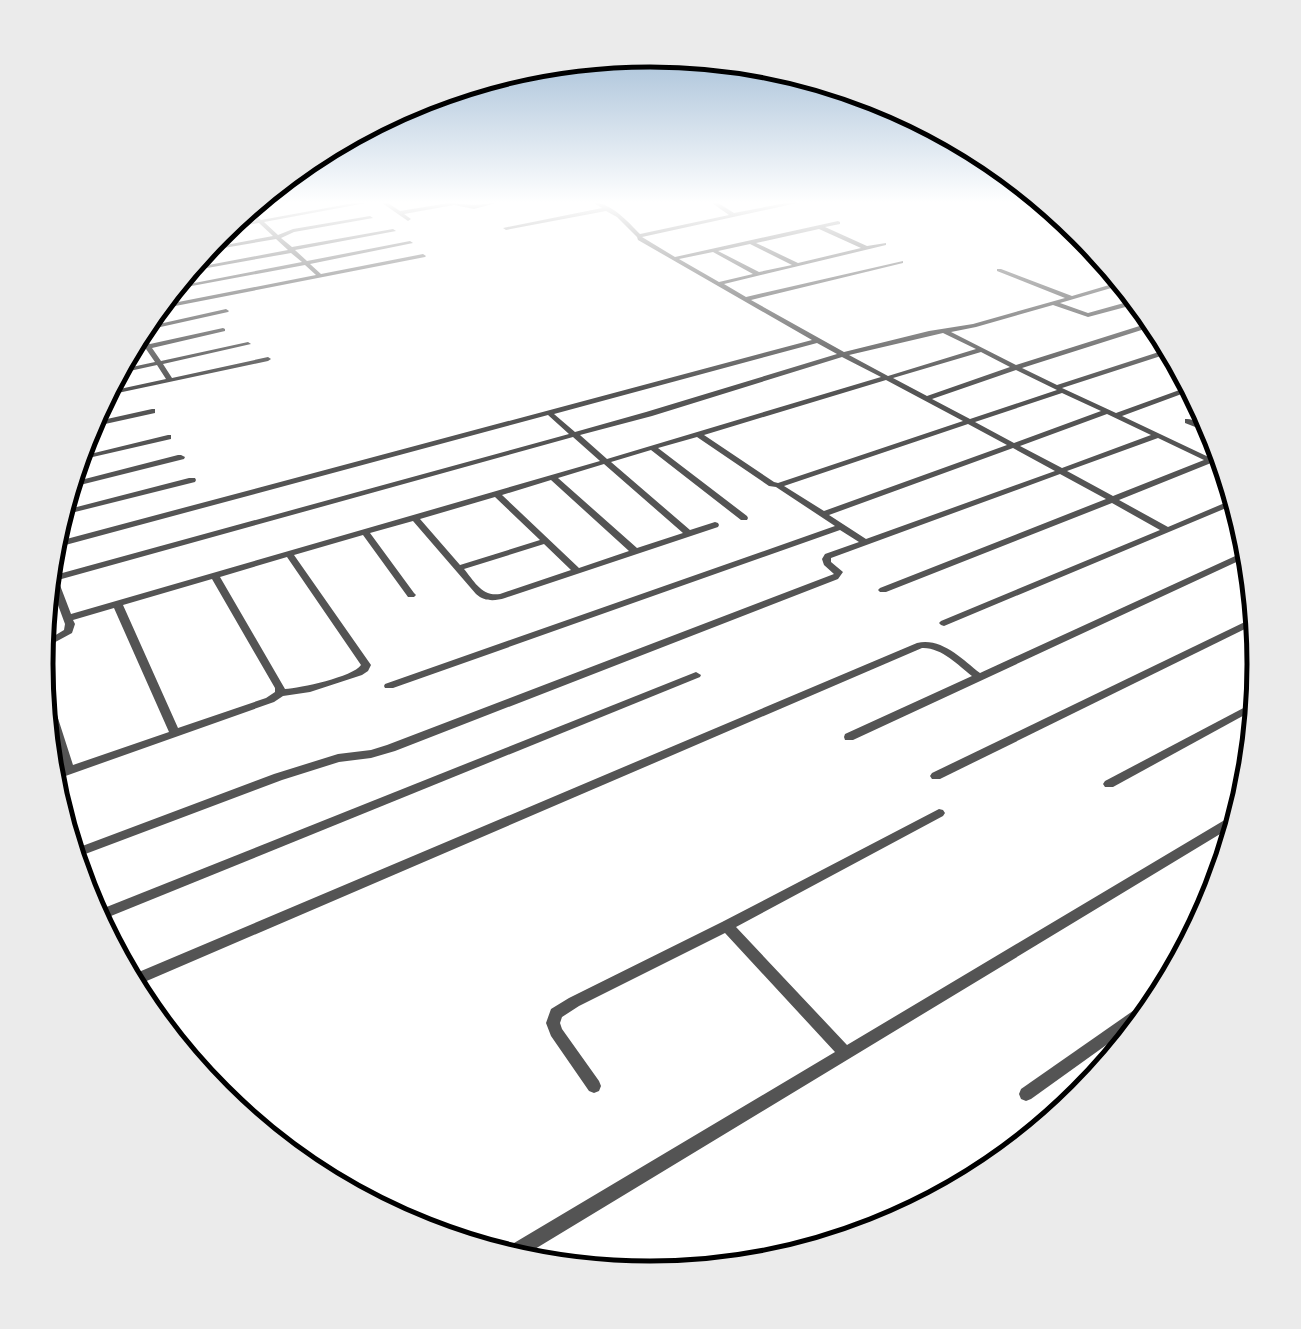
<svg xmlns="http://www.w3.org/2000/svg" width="1301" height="1329" font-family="'Titillium Web',sans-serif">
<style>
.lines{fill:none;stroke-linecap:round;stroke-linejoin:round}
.minor{fill:#545454;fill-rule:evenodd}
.rim{fill:none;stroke:#000;stroke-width:5}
</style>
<rect width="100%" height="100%" fill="#fff"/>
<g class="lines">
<g class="minor">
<path d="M354,203H366L264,222L278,235L293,229L370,216L373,218L294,232L281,238L292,247L393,229L396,231L295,250L307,261L410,241L413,243L310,264L321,274L423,254L426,256L425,257L165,308L168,304L316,275L305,265L181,288L184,285L302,262L291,253L196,270L198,267L288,250L276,239L212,250L215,247L273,236L259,223L235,227L239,224L256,221L250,215L253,213L261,220Z"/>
<path d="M382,203H388L400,211L449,203L474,205L496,203L474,209L454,205L404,214L411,219L408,221Z"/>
<path d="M594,203C612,203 628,222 640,234L729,215L712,203H718L734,213L786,203H797L642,237L675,257L838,221L840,222V224L825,227L867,246L886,243V245L724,284L746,297L903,261V263L751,300L844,352L929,331L973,324L1065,298L997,271V269H1001L1072,296L1116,283L1118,286L1060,303L1088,313L1131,301L1133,305L1088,317L1053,305L976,327L951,332L1016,365L1149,323L1151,327L1022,368L1057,385L1165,350L1167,354L1062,388L1116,413L1185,388L1187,392L1122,416L1217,461L1219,466L1211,463L1119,500L1168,527L1227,502H1230L1231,506L944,626L941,625L939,623L941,621L1160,530L1112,503L886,592H880L878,590L880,588L1106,499L1060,474L831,558V562L843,572L838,579L395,751L371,758L339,762L282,780L80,856L77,848L274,774L338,754L371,750L387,745L834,574L824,565L822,559L825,554L859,542L840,530L393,688H385L384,686L385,684L835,526L776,487L769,486L697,437L658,448L747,516L748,518L747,520H741L651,450L611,462L690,530L715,522L718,523L719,525L718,527L505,598C495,601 485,602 476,594L413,521L370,533L414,593L416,595L414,597H408L363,535L294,555L371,665L368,671L362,675L310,692L283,696L274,702L57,779L56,771L63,769L53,736L50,706L55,709L73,765L169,732L114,608L73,620L75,624L72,633L48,646L49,639L64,630L65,624L58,605L52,607V601L57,600L53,591L55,575L569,434L548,415L58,547L59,541L812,340L638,240L637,237L617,217L606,211L506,230L503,228L602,208ZM819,229L861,248L798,263L756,243ZM750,244L792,265L759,272L718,251ZM713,252L753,274L719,282L679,259ZM943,333L976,349L888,376L849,355ZM817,343L837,354L646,412L575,432L554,414ZM981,352L1010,367L927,396L893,378ZM842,357L881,377L607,459L580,435L652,416ZM1016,370L1057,390L970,419L932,399ZM886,380L963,421L778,483L774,482L704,435ZM1062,393L1101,411L1014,443L975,422ZM1107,414L1151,435L1062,468L1020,446ZM968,424L1007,445L824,511L784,486ZM573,437L600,461L71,614L58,580ZM1158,438L1204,460L1113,496L1067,471ZM1013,448L1055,471L866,539L829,515ZM604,464L683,533L637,548L558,478ZM551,480L629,551L579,568L502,495ZM495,497L540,540L460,565L420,519ZM544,544L571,570L500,594C482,597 474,581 464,569ZM287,557L361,665C353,677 300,688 285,689L220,577ZM212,579L275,688V692L266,698L178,728L123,605Z"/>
<path d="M226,309L229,311L228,312L147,330L150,326Z"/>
<path d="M223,328L225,329V331L152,348L161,361L248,342L251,344L163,364L172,378L268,357L271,359L268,361L113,394L115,390L166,379L157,365L125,372L127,368L155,362L146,349L136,351L138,347L144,345L141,341L143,337L150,344Z"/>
<path d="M152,409H155V413L96,426L98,421Z"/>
<path d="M1185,419C1194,418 1204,425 1208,432L1185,423Z"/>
<path d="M168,435H171V439L84,459L86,455Z"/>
<path d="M178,455H181L185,457L184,459L76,486L77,481Z"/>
<path d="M189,478H195L196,480L195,482L67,514L69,509Z"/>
<path d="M1244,552L1245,558L853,740H845L844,737L845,734L972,676C958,665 941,647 922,648L142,983L139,984L134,974L917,643C941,637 962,659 980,673Z"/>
<path d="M1251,619V626L940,779H932L930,776L932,773Z"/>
<path d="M696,672L701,675L700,677L106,918H104L99,910Z"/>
<path d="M1251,704L1250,712L1113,787H1105L1103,784L1105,781Z"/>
<path d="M939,809L943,810L945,813L943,816L736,927L847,1045L1228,818L1233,817L1230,828L525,1255L508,1250L509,1246L835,1052L725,933L579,1006L562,1017L560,1023L562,1029L599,1081L601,1086L599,1091L594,1093L589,1091L551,1036L546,1023L551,1009L569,998L722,922Z"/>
<path d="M1145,1004L1149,1005L1130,1028L1031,1099L1026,1101L1021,1099L1019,1094L1021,1089L1140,1006Z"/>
</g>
</g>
<linearGradient id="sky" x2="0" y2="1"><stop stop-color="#8cadcc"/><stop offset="0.52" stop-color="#fff"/><stop offset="1" stop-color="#fff" stop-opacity="0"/></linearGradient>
<rect width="1301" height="389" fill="url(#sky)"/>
<path d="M0 0H1301V1329H0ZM53 664a597 597 0 1 1 1194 0a597 597 0 1 1-1194 0Z" fill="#ebebeb" fill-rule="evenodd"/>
<path class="rim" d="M53 664a597 597 0 1 1 1194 0a597 597 0 1 1-1194 0Z"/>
</svg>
